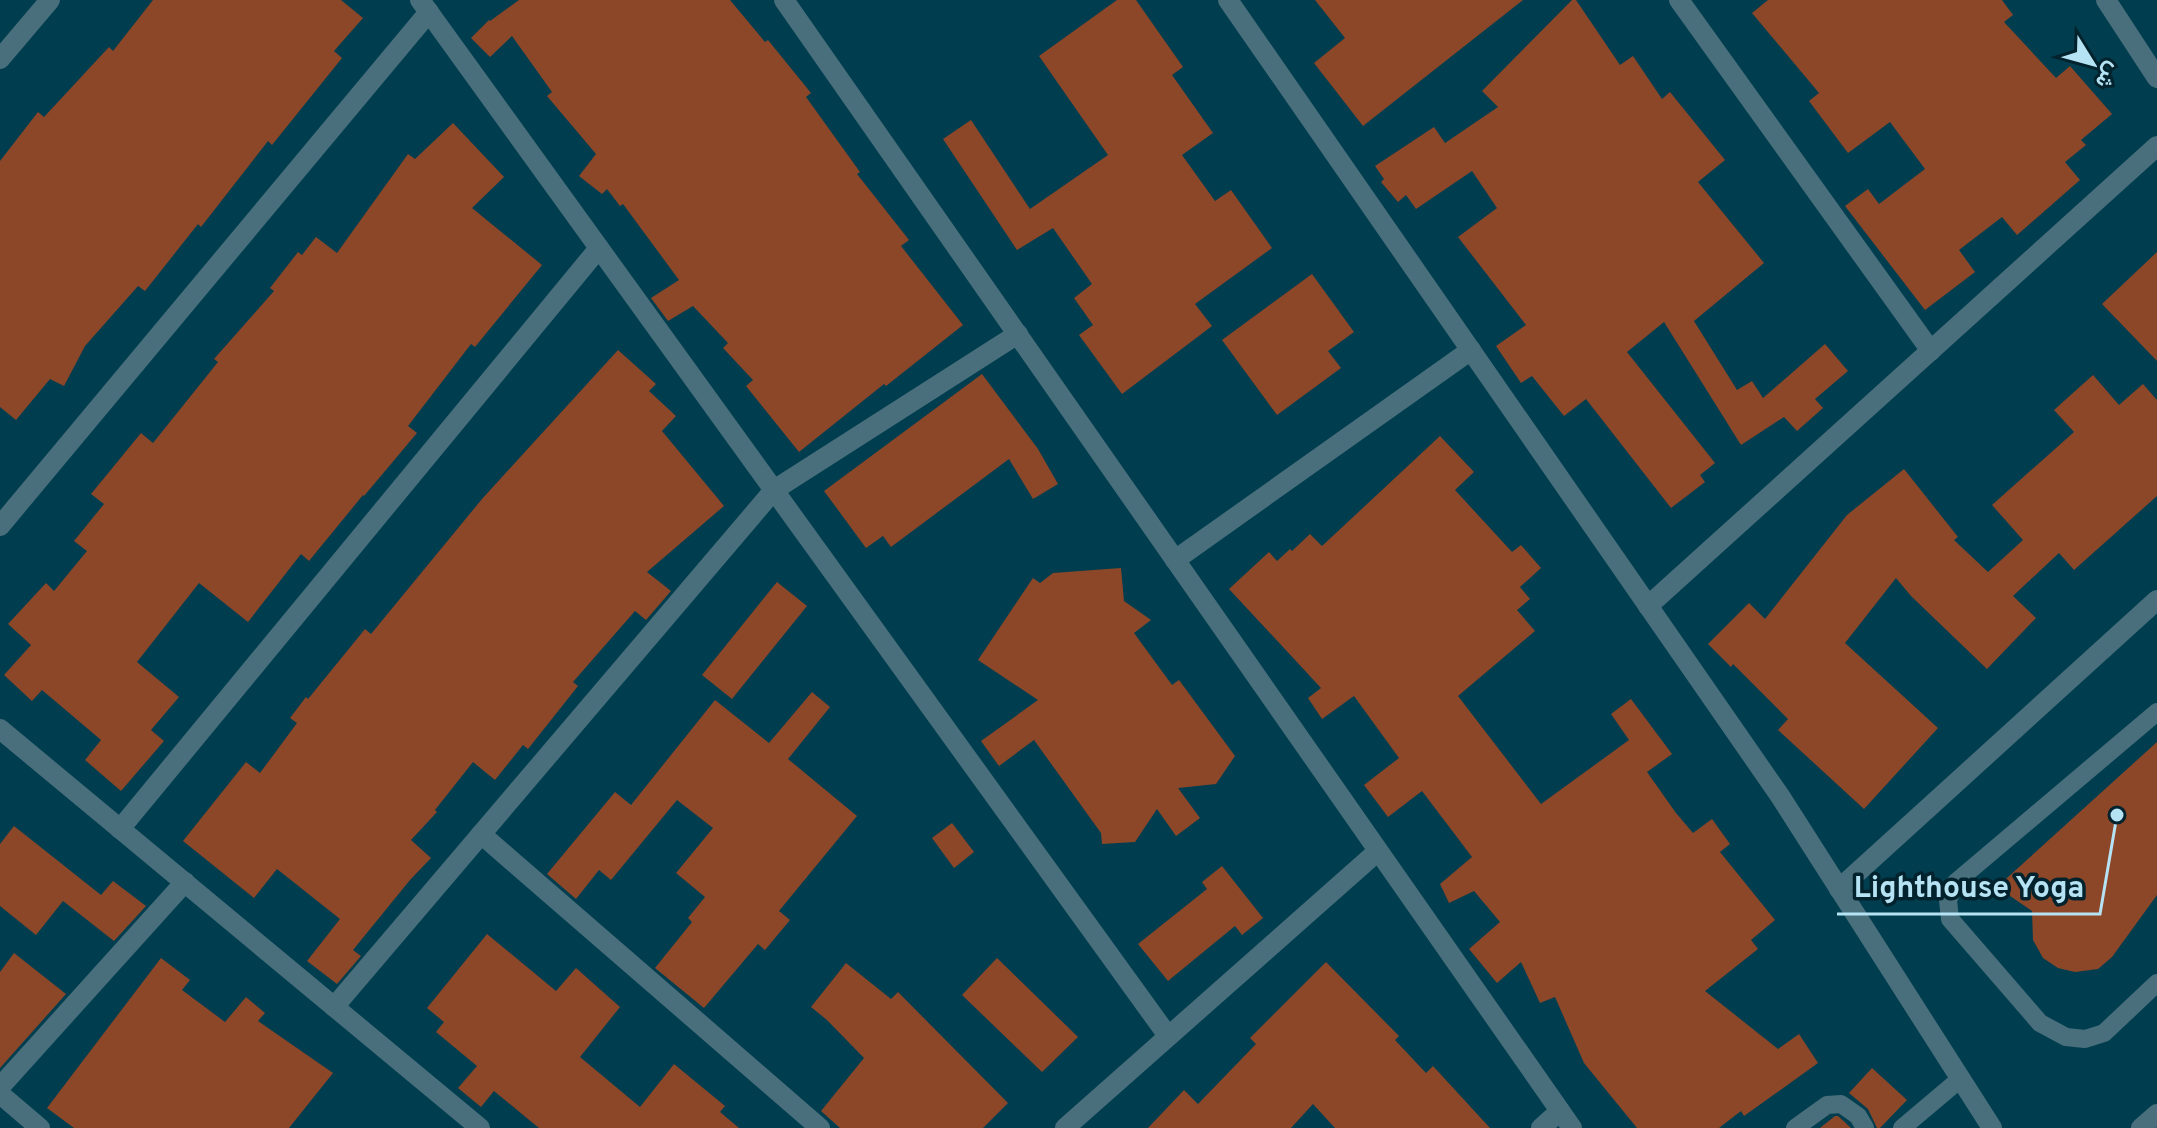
<svg xmlns="http://www.w3.org/2000/svg" width="2157" height="1128" font-family="Overpass,Vazirmatn,sans-serif">
<style>
.building{fill:#8c4628}
.lines{fill:none;stroke-linecap:round;stroke-linejoin:round}
.service{stroke:#496f7c;stroke-width:18}
.minor{stroke:#496f7c;stroke-width:20}
.tertiary{stroke:#496f7c;stroke-width:20}
.leader{fill:none;stroke:#b6e3f4;stroke-width:3}
.callout-dot{fill:#b6e3f4;stroke:#02232d;stroke-width:3}
.callout-label{font-size:30px;text-anchor:middle;font-weight:bold;fill:#b6e3f4;stroke:#02232d;stroke-width:7;stroke-linejoin:round;paint-order:stroke}
</style>
<rect width="100%" height="100%" fill="#003e4f"/>
<g class="building">
<path d="M153,0H341L363,18L334,51L342,58L272,145L268,141L201,227L198,224L145,291L138,286L85,346L64,386L50,379L16,420L0,407V161L38,112L44,117L109,47L113,51Z"/>
<path d="M519,0H730L765,42L768,40L811,93L806,97L860,172L857,174L909,240L901,246L963,325L886,386L884,384L799,452L746,386L753,380L723,348L728,343L693,306L668,321L651,298L679,280L623,204L620,206L607,189L602,194L579,176L596,154L547,96L552,92L512,36L490,57L471,38L489,20L490,21Z"/>
<path d="M1117,0H1136L1183,67L1172,75L1213,133L1182,155L1215,201L1231,190L1272,248L1195,304L1212,326L1122,394L1079,335L1093,325L1074,298L1092,284L1053,228L1017,250L943,139L971,120L1030,209L1108,155L1039,56Z"/>
<path d="M1315,0H1523L1363,126L1314,63L1345,38Z"/>
<path d="M1572,0H1576L1620,65L1633,56L1662,99L1670,92L1725,160L1698,182L1764,263L1694,321L1737,390L1752,381L1763,398L1825,344L1848,371L1815,399L1823,408L1797,431L1784,417L1741,445L1664,322L1627,352L1715,463L1700,475L1705,482L1671,508L1586,399L1564,416L1532,376L1521,383L1496,346L1526,325L1458,237L1497,208L1472,171L1416,209L1406,195L1398,202L1381,182L1384,179L1375,166L1434,127L1445,143L1498,107L1482,91Z"/>
<path d="M1768,0H2002L2013,15L2004,22L2056,78L2070,66L2112,114L2081,140L2086,145L2065,162L2080,180L2017,235L2002,217L1959,250L1975,272L1925,310L1845,206L1868,189L1879,204L1925,169L1890,122L1848,153L1809,101L1819,93L1752,13Z"/>
<path d="M453,123L504,177L472,208L542,265L475,347L471,344L408,426L417,433L364,496L363,495L309,561L301,554L248,622L199,583L137,662L179,697L151,730L164,741L121,791L85,760L101,740L42,690L32,701L4,675L31,645L8,624L46,583L54,591L87,551L74,541L104,504L91,494L141,433L153,443L218,362L214,359L274,291L270,288L298,252L302,255L316,237L337,253L408,154L415,159Z"/>
<path d="M2157,252V361L2102,304Z"/>
<path d="M1312,274L1354,332L1328,351L1341,368L1277,415L1222,340Z"/>
<path d="M618,350L656,384L649,391L676,416L662,431L724,506L647,572L671,591L646,620L635,611L573,682L578,686L528,749L523,745L495,780L473,762L435,810L437,812L411,840L431,858L410,880L353,950L361,956L337,984L307,961L340,919L277,869L254,898L183,841L246,762L260,773L297,723L290,718L306,697L308,699L365,629L371,634L482,499Z"/>
<path d="M982,374L1038,449L1058,484L1033,499L1009,459L891,547L883,536L866,548L824,491Z"/>
<path d="M2093,375L2119,405L2143,384L2157,400V496L2074,570L2059,553L2013,596L2036,618L1987,669L1911,596L1896,578L1845,643L1938,728L1864,809L1778,730L1788,719L1733,664L1731,667L1708,644L1749,603L1765,619L1847,515L1904,469L1958,537L1954,540L1988,572L2023,540L1992,505L2074,432L2054,410Z"/>
<path d="M1440,436L1474,472L1455,490L1512,552L1521,545L1541,568L1520,587L1530,599L1517,610L1535,631L1458,696L1541,804L1629,740L1611,714L1631,699L1672,754L1647,772L1676,813L1693,833L1712,819L1730,844L1720,852L1775,920L1751,940L1758,949L1705,991L1778,1049L1799,1034L1818,1063L1744,1116L1741,1111L1719,1128H1637L1584,1063L1555,997L1540,1003L1521,962L1497,983L1469,949L1500,922L1474,891L1449,903L1440,884L1472,857L1422,791L1388,817L1364,785L1399,758L1354,696L1322,719L1308,698L1321,688L1229,589L1269,552L1277,561L1290,549L1292,551L1310,534L1322,546Z"/>
<path d="M1121,568L1124,601L1151,620L1134,633L1172,685L1179,680L1235,756L1216,784L1178,788L1200,818L1176,836L1157,809L1135,842L1102,844L1101,833L1034,740L999,766L981,741L1038,700L978,660L1033,578L1040,583L1053,573Z"/>
<path d="M777,582L807,606L732,699L702,675Z"/>
<path d="M812,692L830,707L788,759L857,816L779,911L790,920L765,950L758,944L704,1008L655,968L692,922L688,918L705,897L676,873L713,828L677,800L611,880L599,870L576,899L547,874L615,792L631,805L715,700L769,743Z"/>
<path d="M2157,742V895L2112,957L2098,969L2075,972L2058,968L2043,958L2033,940L2032,911L1997,887Z"/>
<path d="M952,823L974,852L954,868L932,838Z"/>
<path d="M14,826L101,895L113,881L146,906L114,941L63,901L36,935L0,906V844Z"/>
<path d="M1222,866L1263,918L1242,935L1235,926L1168,981L1138,944L1207,889L1202,882Z"/>
<path d="M487,934L556,991L576,968L620,1007L580,1057L640,1107L674,1064L725,1106L720,1112L739,1128H539L494,1091L481,1107L458,1088L477,1066L436,1032L444,1022L427,1008Z"/>
<path d="M14,953L66,994L0,1068V972Z"/>
<path d="M161,958L190,980L182,990L225,1022L246,997L265,1013L258,1021L333,1073L289,1128H74L47,1108Z"/>
<path d="M997,958L1078,1037L1042,1072L962,995Z"/>
<path d="M1326,962L1399,1036L1395,1040L1426,1073L1433,1066L1490,1128H1335L1313,1104L1291,1128H1148L1184,1090L1198,1104L1256,1044L1250,1038Z"/>
<path d="M846,963L891,999L898,992L1008,1103L983,1128H840L821,1111L864,1058L827,1020L811,1007Z"/>
<path d="M1872,1068L1907,1100L1880,1128H1877L1868,1109L1849,1093Z"/>
<path d="M1835,1116H1838L1851,1128H1820Z"/>
</g>
<g class="lines">
<g class="service">
<path d="M2157,712L1956,882L1948,900L1950,919L2040,1023L2066,1037L2085,1039L2104,1033L2157,983"/>
<path d="M1795,1128L1827,1105L1841,1104L1858,1116L1865,1128"/>
<path d="M1902,1128L1960,1079"/>
</g>
<g class="minor">
<path d="M420,0L1168,1036"/>
<path d="M784,0L1572,1128"/>
<path d="M1228,0L1780,796L1992,1128"/>
<path d="M1679,0L1931,351"/>
<path d="M2106,0L2157,78"/>
<path d="M0,59L50,0"/>
<path d="M0,526L429,12"/>
<path d="M1175,560L1471,350"/>
<path d="M1648,606L2157,146"/>
<path d="M0,729L480,1128"/>
<path d="M120,829L599,248"/>
<path d="M481,834L820,1128"/>
<path d="M1839,889L2157,600"/>
<path d="M334,1007L774,490L1018,334"/>
<path d="M0,1087L185,882"/>
<path d="M0,1094L40,1128"/>
<path d="M1065,1128L1378,851"/>
<path d="M1541,1128L1560,1111"/>
</g>
<path class="tertiary" d="M2141,1128L2157,1114"/>
</g>
<path class="leader" d="M2117 815L2100 914H1837"/>
<circle class="callout-dot" cx="2117" cy="815" r="8"/>
<g class="callout-label">
<text x="1969" y="897">Lighthouse Yoga</text>
</g>
<g transform="translate(2093 64) rotate(127)" stroke="#02232d" stroke-width="6" paint-order="stroke">
<path d="M0-6L14 30L0 20L-14 30Z" fill="#b6e3f4"/>
<text y="-12" font-size="22" font-weight="bold" text-anchor="middle" fill="#b6e3f4">ش</text>
</g>
</svg>
